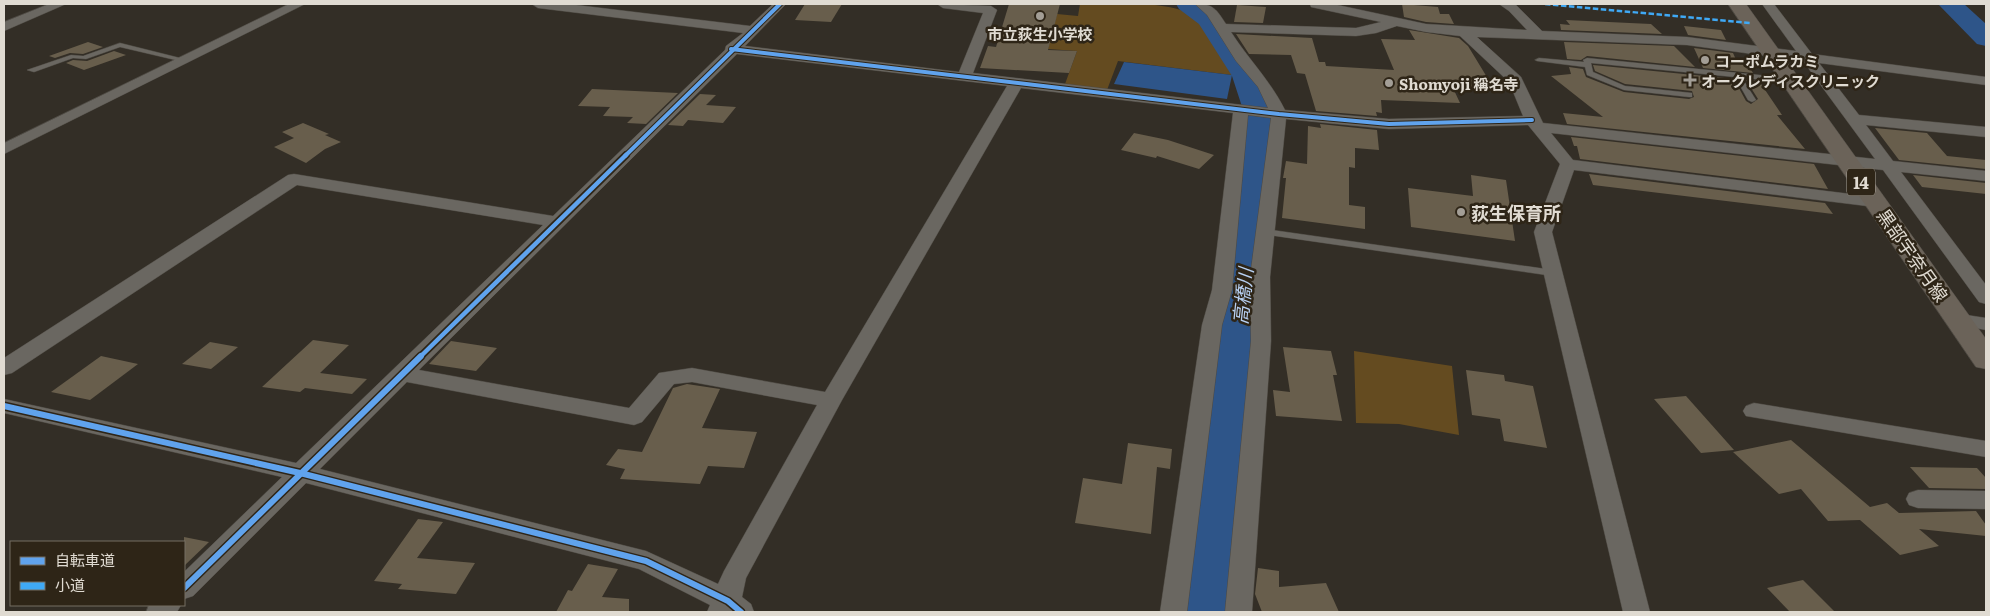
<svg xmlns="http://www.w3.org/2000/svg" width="1990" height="616" font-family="Literata,'Noto Sans JP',serif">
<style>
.green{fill:#644b20}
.water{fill:#2e5589}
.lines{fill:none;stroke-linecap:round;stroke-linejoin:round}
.river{fill:#2e5589;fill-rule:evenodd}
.building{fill:#685e4c}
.service-casing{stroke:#4d4942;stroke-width:1}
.minor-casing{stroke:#4d4942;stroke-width:1}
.primary-casing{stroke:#4d4942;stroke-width:1}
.service{fill:#6a6761;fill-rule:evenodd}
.minor{fill:#6a6761;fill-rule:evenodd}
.primary{fill:#6b6359;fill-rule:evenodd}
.quiet{stroke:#3fa9f5;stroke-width:2.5;stroke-dasharray:5.5 2.5;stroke-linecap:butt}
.cycleway-far2-casing{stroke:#2e2517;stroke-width:6}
.cycleway-far1-casing{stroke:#2e2517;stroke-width:8}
.cycleway-casing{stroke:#2e2517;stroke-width:9}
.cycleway-far2{stroke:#60a3ed;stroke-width:4}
.cycleway-far1{stroke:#60a3ed;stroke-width:4.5}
.cycleway{stroke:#60a3ed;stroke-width:6}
.poi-dot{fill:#a39e96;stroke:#2e2517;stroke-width:2}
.labels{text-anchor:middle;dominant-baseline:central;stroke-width:5;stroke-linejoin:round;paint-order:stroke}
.far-poi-label{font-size:15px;font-weight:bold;fill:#e0dbd2;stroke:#2e2517;text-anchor:start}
.shield{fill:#2e2517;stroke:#aba49a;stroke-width:1}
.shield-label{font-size:16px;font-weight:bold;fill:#e0dbd2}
.poi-label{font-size:18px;font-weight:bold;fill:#e0dbd2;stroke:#2e2517;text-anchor:start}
.street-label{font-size:18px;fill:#e0dbd2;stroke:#2e2517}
.water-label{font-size:19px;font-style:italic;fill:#b7d0f2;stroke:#2e2517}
</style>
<rect width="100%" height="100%" fill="#332e26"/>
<g class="green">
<path d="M1080,4C1109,4 1171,0 1193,16C1206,28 1222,59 1232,75L1118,61L1107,90L1065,84L1077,51L1048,49L1057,14L1078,16Z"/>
<path d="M1354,351L1452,366L1459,435L1399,424L1356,423Z"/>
</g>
<path class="water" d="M1124,62L1232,75L1227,99L1114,84Z"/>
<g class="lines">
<g class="river">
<path d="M1176,4H1204L1218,14L1260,76L1277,122L1248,421L1233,612H1181L1204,421L1247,122L1232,76L1199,24L1179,9Z"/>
<path d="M1938,4H1964L1986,24V46L1977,44Z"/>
</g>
</g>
<g class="building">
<path d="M805,4H842L831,22L795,20Z"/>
<path d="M1009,4H1060L1048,50L1077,51L1069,73L980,68L988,46L996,47Z"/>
<path d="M1402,4L1438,7L1440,14H1449L1454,24L1426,22L1404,17Z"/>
<path d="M1237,5L1266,7L1263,23L1234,22Z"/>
<path d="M1566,20L1651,24L1662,34L1561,30L1560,24L1570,25Z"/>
<path d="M1684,26L1721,30L1726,40L1688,35Z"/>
<path d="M1409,30L1459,38L1468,46L1493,87L1453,88L1460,103L1381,100L1382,113L1376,112L1377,116L1316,111L1305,74L1297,73L1291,55L1249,54L1236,34L1312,38L1319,62H1325L1326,66L1394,70L1381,39L1415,40Z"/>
<path d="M88,42L103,47L83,54L70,53L55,58L49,56Z"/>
<path d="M1564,42L1674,46L1695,67L1587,56L1581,60L1567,59Z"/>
<path d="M1694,48L1733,53L1738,64L1748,65L1753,73L1703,68Z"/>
<path d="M114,51L126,55L84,70L66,63L73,60L87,61Z"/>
<path d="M1593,65L1704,76L1709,81L1707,76L1734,79L1746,101L1751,104L1758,99L1746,80L1759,81L1782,115H1777L1805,149L1567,124L1563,113L1603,117L1551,76L1571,74L1569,67L1583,69L1586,77L1624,92L1689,99L1694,97L1692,91L1625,84L1595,71Z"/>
<path d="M592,89L678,93L646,124L627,123L633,117L603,116L610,107L578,106Z"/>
<path d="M700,94L716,95L706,105L736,107L723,123L688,120L683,126L668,125Z"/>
<path d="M303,123L329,134L325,135L341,142L325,149L306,163L274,147L294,138L282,132Z"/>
<path d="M1320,124L1377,130L1379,150L1355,148V168L1349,167V205L1365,207V229L1282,218L1286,178H1283L1286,161L1307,164L1308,126L1321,128Z"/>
<path d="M1875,128L1927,133L1947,156L1986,160V169L1899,160Z"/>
<path d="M1134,133L1168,140L1214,155L1199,169L1157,156L1156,158L1121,150Z"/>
<path d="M1571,137L1814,164L1828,189L1580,159L1577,146H1574Z"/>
<path d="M1589,174L1825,203L1833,214L1593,185Z"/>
<path d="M1471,175L1506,180L1515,241L1411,227L1408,188L1473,196Z"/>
<path d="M1913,175L1986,183V194L1922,187Z"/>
<path d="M313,340L349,345L320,373L367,379L352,394L305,388L300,392L262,387Z"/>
<path d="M451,341L497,348L476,371L429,364Z"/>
<path d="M210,342L238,347L211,369L182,364Z"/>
<path d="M1283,347L1331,351L1337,375H1333L1342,421L1276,416L1273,390L1290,392Z"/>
<path d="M101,356L138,364L90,400L51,392Z"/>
<path d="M1466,370L1504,375L1505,381L1533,386L1547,448L1504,441L1500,419L1472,415Z"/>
<path d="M687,384L720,389L702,428L757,432L744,468L708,466L700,484L620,479L625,469L606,465L618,449L642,452L673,388Z"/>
<path d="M1686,396L1734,450L1701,453L1654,399Z"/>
<path d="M1791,440L1870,507L1887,503L1899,513L1976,511L1986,525V536L1919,529L1939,546L1900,555L1860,520L1828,521L1801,489L1779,494L1733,452Z"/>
<path d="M1128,443L1172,449L1170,469L1157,467L1151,534L1075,523L1083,478L1122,484Z"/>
<path d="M1910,467L1977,468L1986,478V489L1929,488Z"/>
<path d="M418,519L443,522L417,558L475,563L456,594L398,589L402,584L374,581Z"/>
<path d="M184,537L209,542L184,566Z"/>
<path d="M588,564L618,569L602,597L629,599V612H556L568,590L572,591Z"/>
<path d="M1258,568L1279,571V587L1326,583L1339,612H1262L1255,594Z"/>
<path d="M1803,580L1835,612H1790L1767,588Z"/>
</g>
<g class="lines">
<g class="service-casing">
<g id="service">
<path d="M120,43L188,60L184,62L120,47L86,59L73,58L34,72L27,70L71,55L83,56Z"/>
<path d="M1539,58L1584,62L1583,60L1587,58L1789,78L1793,80L1789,82L1742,78L1756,100L1752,102L1748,100L1735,77L1591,63L1593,72L1625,86L1692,93V97H1689L1624,90L1587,75L1585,67L1537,61L1535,60Z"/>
<path d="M1265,229L1553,270L1558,273L1553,276L1262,234L1260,232L1262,230Z"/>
</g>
</g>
<g class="minor-casing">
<g id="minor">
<path d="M49,4H66L4,31V22Z"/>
<path d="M289,4H305L4,154V143Z"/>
<path d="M532,4H568L750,26L773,4H786L745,46L959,72L983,13L943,8L937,4L991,6L997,10L973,73L1268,108L1258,87L1236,61L1207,15L1195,4C1214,4 1216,9 1226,24L1356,28L1381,22L1311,7L1310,4H1333L1426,24L1527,30L1509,11L1499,4H1515L1542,31L1687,37L1796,51L1762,4H1774L1812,54L1986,77V85L1819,63L1859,115L1986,127V137L1866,125L1893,161L1986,171V181L1901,172L1986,285V304L1979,302L1883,170L1551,133L1573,160L1875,197L1881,198L1884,202L1881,206L1875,207L1574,170L1552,232L1650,612H1623L1534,232L1560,164L1528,125L1389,129L1286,119L1270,277L1271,341L1252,612H1225L1251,341L1250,277L1271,118L1248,115L1232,290L1222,325L1187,612H1160L1202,325L1212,290L1233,113L1021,88L842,400L746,578L742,597L751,604L754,612H707L710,605L639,569L306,483L193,596L184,599V572L282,477L4,413V399L296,463L543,225L297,185L12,373L4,375V358L288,175L294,174L553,216L725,50L726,46L743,33L538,8ZM1397,26L1426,32L1460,36L1509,82L1523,116L1389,119L1285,110C1270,80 1249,60 1231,32L1356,36L1376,33ZM1477,37L1687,45L1803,61L1875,159L1543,123L1521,77ZM737,54L1007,86L825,392L692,368L659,373L629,408L419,370ZM407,382L634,425L642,422L674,384L692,382L817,405L724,571L718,584L646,551L320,469Z"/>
<path d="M1960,314L1986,318V330L1953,324L1950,320L1953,316Z"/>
<path d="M1754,403L1986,441V457L1746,416L1743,411L1746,406Z"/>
<path d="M1918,490L1986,491V509L1918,508L1909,505L1906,499L1909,493Z"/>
<path d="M149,605H181L177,612H146Z"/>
</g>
</g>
<g class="primary-casing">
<path id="primary" d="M1728,4H1746L1986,339V369L1976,367Z"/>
</g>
<use href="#service" class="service"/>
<use href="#minor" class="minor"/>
<use href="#primary" class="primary"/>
<path class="quiet" d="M1545,4L1750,23"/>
<g class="cycleway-far2-casing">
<g id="cycleway-far2">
<path d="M731,49L1279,114L1389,124L1532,120"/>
<path d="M625,156L780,4"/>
</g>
</g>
<g class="cycleway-far1-casing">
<path id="cycleway-far1" d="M420,357L626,155"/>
</g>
<g class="cycleway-casing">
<g id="cycleway">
<path d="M4,406L300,473L646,561L728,601L741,612"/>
<path d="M184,588L421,356"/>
</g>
</g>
<use href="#cycleway-far2" class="cycleway-far2"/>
<use href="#cycleway-far1" class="cycleway-far1"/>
<use href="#cycleway" class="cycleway"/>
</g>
<g class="poi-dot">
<circle cx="1040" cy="16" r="5"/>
<circle cx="1705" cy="60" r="5"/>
<path d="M1687.5 72.5h5v5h5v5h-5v5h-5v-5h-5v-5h5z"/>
<circle cx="1389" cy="83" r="5"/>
<circle cx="1461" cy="212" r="5"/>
</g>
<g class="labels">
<g class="far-poi-label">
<text x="1040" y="33" text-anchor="middle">市立荻生小学校</text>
<text x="1715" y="60">コーポムラカミ</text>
<text x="1701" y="80">オークレディスクリニック</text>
<text x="1399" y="83">Shomyoji 稱名寺</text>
</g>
<rect class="shield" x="1847" y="168.5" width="28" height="27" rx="4"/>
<g class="shield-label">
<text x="1861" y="182">14</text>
</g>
<g class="poi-label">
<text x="1471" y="212">荻生保育所</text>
</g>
<g class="street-label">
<text transform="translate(1913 255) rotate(55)">黒部宇奈月線</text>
</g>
<g class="water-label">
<text transform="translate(1242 296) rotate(-84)">高橋川</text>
</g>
</g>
<rect width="1990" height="616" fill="none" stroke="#e0dbd2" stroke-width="10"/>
<rect x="10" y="541" width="175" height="65" fill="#2e2517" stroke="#756e62"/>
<rect x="20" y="557" width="25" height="8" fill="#60a3ed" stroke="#756e62"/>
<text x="55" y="566" font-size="15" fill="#e0dbd2">自転車道</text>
<rect x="20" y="582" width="25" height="8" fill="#3fa9f5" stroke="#756e62"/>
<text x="55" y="591" font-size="15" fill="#e0dbd2">小道</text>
</svg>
